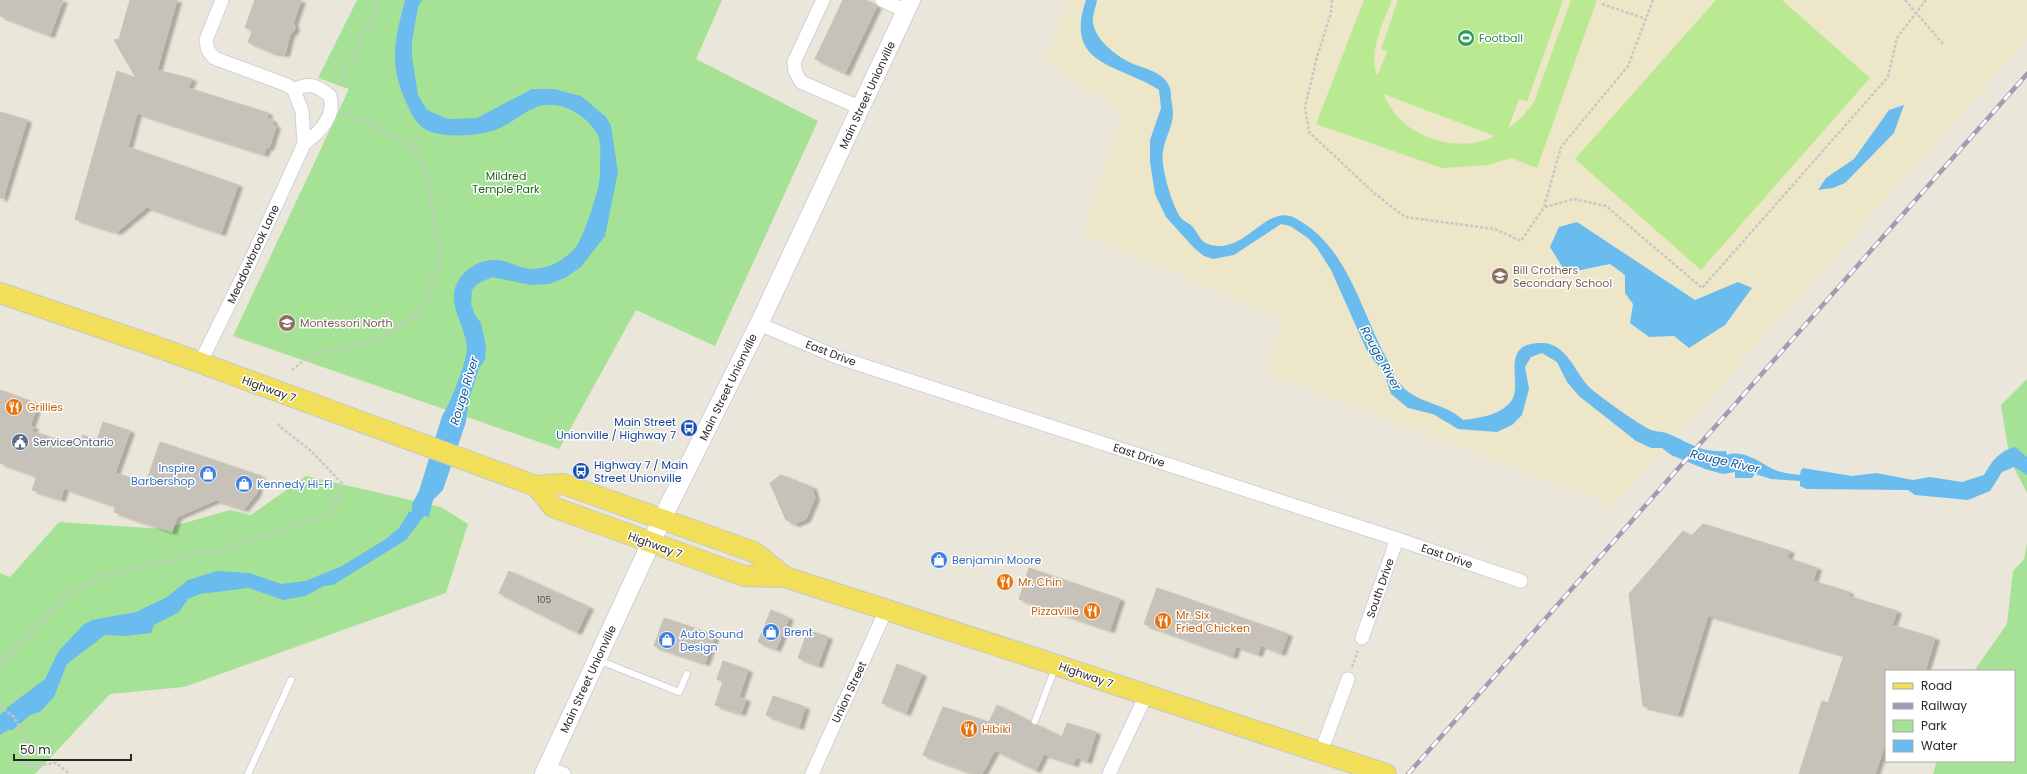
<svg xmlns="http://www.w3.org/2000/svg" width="2027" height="774" font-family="Poppins,sans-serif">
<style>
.education{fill:#ede6c8}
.green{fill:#a6e295}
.pitch{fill:#b9ea91;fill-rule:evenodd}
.water{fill:#6bbcee}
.building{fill:#c6c2b9;stroke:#c6c2b4;filter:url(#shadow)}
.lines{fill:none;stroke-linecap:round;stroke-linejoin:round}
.lane-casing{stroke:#cfd0e2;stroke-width:8}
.street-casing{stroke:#cfd0e2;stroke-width:15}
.secondary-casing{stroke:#cfd0e2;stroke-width:20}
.primary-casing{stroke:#c7c7c7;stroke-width:22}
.path{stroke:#c7c7c7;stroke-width:2.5;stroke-dasharray:3 2;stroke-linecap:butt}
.lane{stroke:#fff;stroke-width:6}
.street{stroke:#fff;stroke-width:13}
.secondary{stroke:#fff;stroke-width:18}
.primary{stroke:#f1df59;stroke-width:20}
.rail-casing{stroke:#9d9db3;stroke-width:4.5}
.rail{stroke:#fff;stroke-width:3;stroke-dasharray:9;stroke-linecap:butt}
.labels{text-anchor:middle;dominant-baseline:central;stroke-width:3;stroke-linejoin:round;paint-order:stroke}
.number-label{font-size:9px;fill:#504e4c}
.leisure-label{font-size:11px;fill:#27864d;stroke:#fff;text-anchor:start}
.street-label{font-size:11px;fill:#282828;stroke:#fff}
.park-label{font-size:11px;fill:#206419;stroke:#fff}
.education-label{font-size:11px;fill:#785e54;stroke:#fff;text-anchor:start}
.food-label{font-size:11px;fill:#c56008;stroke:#fff;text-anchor:start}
.transit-label{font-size:11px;fill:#164399;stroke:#fff;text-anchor:end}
.service-label{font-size:11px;fill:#4e5e75;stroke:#fff;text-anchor:start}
.shop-label{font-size:11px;fill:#366cbe;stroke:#fff;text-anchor:start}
.water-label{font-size:12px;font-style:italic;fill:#0d5798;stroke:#fff}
</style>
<defs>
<filter id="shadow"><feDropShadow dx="4.5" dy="2.5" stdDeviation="1" flood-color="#0004"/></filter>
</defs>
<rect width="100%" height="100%" fill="#ebe6da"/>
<path class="education" d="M1070,0H2027V40L1614,506L1268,373L1281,318L1082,233L1122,111L1044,62Z"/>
<g class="green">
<path d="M357,0H722L696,59L818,121L715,346L636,310L559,449L233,336L349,89L318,78Z"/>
<path d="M2027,379V493L2010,460L2001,405Z"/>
<path d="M306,476L441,507L468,524L446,593L184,687L110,694L35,774H0V573L10,577L59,522L163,529L230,510L251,515Z"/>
<path d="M2027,543V774H1933L1937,761H2014V671H1974L2007,624L2013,571L2024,559Z"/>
</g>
<g class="pitch">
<path d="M1364,0H1392C1383,23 1368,51 1377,76L1387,52L1381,49L1398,0H1563L1527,102L1519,99L1508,129L1522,117L1534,102L1571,0H1597L1537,168L1511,158L1488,165L1442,168L1316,124ZM1383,94L1495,136C1464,152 1419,142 1396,115C1391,109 1387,101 1383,94Z"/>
<path d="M1716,0H1782L1870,78L1701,270L1575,159Z"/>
</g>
<g class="water">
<path d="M405,0H422L418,7L412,42V57L418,95L427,110L448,119L477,118L532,89H554L581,96L606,117L611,126L618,172L605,236L581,267L565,278L549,284L531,285L492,277L477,284L472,290L471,304L475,315L481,323L486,346L485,360L479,368L469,400L466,422L443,490L433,500L429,517L424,516L406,540L333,585L324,586L305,596L283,600L249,588L200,594L188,599L179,612L154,625L151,633L126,636L105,635L67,664L54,697L40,712L30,715L13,730H8L0,735V715L9,706L45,679L58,652L83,625L92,620L136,612L167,597L188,580L217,571L250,573L281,584L305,581L340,567L386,539L399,528L409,512L412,511V504L419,491L442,416C450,405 467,361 467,348C466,325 443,302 460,278C470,264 487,257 504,261C511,263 518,267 525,268C544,272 564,261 576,247C584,235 597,196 599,182C600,176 600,170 600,164C600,154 602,141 596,132C584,113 558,99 537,107C524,112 514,121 502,127C485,136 449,138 431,132C418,128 411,114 406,102C388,62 395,40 405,0Z"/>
<path d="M1086,0H1097C1096,7 1092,16 1093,23C1096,40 1114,54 1129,62C1143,69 1163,70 1170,88C1171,91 1171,95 1171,98C1172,104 1173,110 1173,115C1172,127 1165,139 1163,151C1160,165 1172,206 1181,218C1183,221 1189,223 1192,226C1196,230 1199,238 1204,242C1208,245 1215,246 1220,246C1249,246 1269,204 1295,218C1348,246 1360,310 1387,359C1391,367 1395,379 1402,386C1418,404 1446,403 1463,420C1479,418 1502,415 1512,400C1523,383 1498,342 1542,343C1566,343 1575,372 1589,387C1596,394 1641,426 1649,429C1654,432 1661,431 1666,433C1690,442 1699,453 1726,451L1727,455C1743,449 1759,462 1773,469C1781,473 1791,474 1800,475L1801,470L1803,468L1852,476L1876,473L1913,480L1930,477L1962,482L1984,475C1992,461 1999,451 2015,447L2027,457V475L2014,467L2002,472L1990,491L1968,500L1915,495L1908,490L1806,489L1800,486V481L1771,479L1755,474L1752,478H1735V472L1723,474L1705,469L1671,455L1662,448H1651L1636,441L1579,396L1567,382L1557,362L1542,353L1531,357L1525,367L1529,389L1522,415L1512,425L1497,432L1458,429L1433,414L1408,408L1391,394L1384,373L1368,353L1331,270L1317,248L1308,238L1290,226L1281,224L1234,255L1213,259L1204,256L1194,248L1166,217L1155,194L1150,162V140L1161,108L1159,90C1120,64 1063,67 1086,0Z"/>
<path d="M1904,105L1894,133L1845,183L1833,188L1818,190L1826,178L1854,159L1889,110Z"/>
<path d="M1577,222L1695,300L1738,282L1752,288L1725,325L1689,348L1674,336L1649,337L1630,323L1633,304L1625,293V275L1610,264L1566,273L1550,247L1559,227Z"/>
</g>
<g class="building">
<path d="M0,0H63L50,35L0,16Z"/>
<path d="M130,0H177L157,70L192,79L188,88L268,113L267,118L272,120L273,125L276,126L269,148L267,147L264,154L137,113L128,147L238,185L221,233L147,207L117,232L75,219L117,71L136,78L114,40L119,39Z"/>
<path d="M255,0H301L293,23L295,27L293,32L290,34L285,54L272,52L248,42L253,30L245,28Z"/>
<path d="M843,0H866L877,6L845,73L815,59Z"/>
<path d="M0,112L27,120L3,198H0Z"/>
<path d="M0,390L38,404L30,426L34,427L32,431L79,447L83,435L97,440L103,422L130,431L115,473L146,483L160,442L261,476L256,494L244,509L216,500L177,517L172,532L114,512L116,506L64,488L61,499L32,490L37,476L0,463Z"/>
<path d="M781,475L812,487L815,498L806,519L795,524L786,520L770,483Z"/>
<path d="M1703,524L1790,551L1787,558L1817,568L1813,581L1849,592L1848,596L1897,611L1892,625L1935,638L1925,671H1886V740L1875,774H1799L1822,701L1828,703L1844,655L1708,615L1678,714L1643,706L1629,594L1683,531L1691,536Z"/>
<path d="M1029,568L1120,599L1110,630L1019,599Z"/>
<path d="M509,571L589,607L577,632L499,593Z"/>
<path d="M1157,588L1288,634L1281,653L1261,645L1258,654L1236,646L1233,656L1144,624Z"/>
<path d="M771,610L789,618L776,649L758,642Z"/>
<path d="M664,618L715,635L705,663L654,646Z"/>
<path d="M808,630L828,637L818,665L798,658Z"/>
<path d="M723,661L748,670L739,697L746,699L741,713L715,705L723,682L717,679Z"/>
<path d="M897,664L922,674L906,713L882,703Z"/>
<path d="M773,696L805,707L799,727L766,715Z"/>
<path d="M997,705L1031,722L1033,725H1037L1062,737L1067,723L1096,732L1087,761L1076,757L1074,764L1044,754L1036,770L995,750L982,774H975L923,755L943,707L989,722Z"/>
</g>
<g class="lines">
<g class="lane-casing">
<g id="lane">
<path d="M598,660L679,692L687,674"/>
<path d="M1035,721L1055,668"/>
<path d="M248,774L291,680"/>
</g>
</g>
<g class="street-casing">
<g id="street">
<path d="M823,0L794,62L795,71L801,82L861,108"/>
<path d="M882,0L906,11"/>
<path d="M294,90C309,82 317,85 330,96C336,116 320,132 304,144"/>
<path d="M759,324L837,357L1397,539L1521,581"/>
<path d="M200,363L250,262L304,144L302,111L294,90L287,85L214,58L208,50L206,40L222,0"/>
<path d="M1362,638L1397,539"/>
<path d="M1321,752L1348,679"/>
<path d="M547,767L564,774"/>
<path d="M812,774L886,610"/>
<path d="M1109,774L1146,695"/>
</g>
</g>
<g class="secondary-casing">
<path id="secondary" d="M544,774L662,519L759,324L911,0"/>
</g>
<g class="primary-casing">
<g id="primary">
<path d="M0,293L160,348L536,486L563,484L754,552L785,577"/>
<path d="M536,486L553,507L744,576L785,577L1026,655L1386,774"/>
</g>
</g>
<g class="path">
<path d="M1332,0L1331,13L1317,57L1305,107L1309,132L1374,193L1405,217L1495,229L1521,241L1544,207L1561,147L1628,66L1653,0"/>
<path d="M1905,0L1944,45"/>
<path d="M1602,4L1646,19"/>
<path d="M339,86L381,0"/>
<path d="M1545,207L1574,199L1606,206L1702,288L1888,77L1897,38L1926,0"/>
<path d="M292,370L309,356L382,338L421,311L440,259L427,170L411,145L344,111"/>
<path d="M0,664L67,595L101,576L230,547L326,515L339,498L342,483L310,450L279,426L278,422"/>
<path d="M1352,667L1358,651"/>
<path d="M0,706L14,717L30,746L19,761L34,766L56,763L70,774"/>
</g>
<use href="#lane" class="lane"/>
<use href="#street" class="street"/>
<use href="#secondary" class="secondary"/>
<use href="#primary" class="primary"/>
<g class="rail-casing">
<path id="rail" d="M1408,774L2027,74"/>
</g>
<use href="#rail" class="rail"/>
</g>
<defs>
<g id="stadium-disc" transform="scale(0.9)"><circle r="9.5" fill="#2e9e5b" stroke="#fff"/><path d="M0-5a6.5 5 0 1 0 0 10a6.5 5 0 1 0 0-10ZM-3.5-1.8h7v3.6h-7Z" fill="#fff"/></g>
<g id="school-disc" transform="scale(0.9)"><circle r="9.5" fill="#8d6e63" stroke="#fff"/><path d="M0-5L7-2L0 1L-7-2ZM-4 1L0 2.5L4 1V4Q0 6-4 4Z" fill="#fff"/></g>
<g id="restaurant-disc" transform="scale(0.9)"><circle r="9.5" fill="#e8710a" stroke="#fff"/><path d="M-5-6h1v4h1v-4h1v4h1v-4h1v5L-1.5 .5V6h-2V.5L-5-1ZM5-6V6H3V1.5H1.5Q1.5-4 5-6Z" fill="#fff"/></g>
<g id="bus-disc" transform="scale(0.9)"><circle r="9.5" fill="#1a4fb4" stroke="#fff"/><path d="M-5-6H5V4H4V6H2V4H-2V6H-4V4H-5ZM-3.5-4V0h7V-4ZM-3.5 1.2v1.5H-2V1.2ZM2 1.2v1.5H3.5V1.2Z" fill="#fff"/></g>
<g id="civic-disc" transform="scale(0.9)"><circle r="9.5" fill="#5c6f8a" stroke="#fff"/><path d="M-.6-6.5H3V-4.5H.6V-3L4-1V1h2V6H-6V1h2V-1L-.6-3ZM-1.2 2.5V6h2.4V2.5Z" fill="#fff"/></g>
<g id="shop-disc" transform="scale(0.9)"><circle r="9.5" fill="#3f7fe0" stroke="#fff"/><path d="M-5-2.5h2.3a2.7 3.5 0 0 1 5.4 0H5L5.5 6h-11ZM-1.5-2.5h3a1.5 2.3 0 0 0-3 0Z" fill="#fff"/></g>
</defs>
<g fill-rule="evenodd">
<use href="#stadium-disc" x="1466" y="38"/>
<use href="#school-disc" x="1500" y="276"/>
<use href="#school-disc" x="287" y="323"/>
<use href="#restaurant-disc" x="14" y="407"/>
<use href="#bus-disc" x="689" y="428"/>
<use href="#civic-disc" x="20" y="442"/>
<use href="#bus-disc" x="581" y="471"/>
<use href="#shop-disc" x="208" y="474"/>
<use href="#shop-disc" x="244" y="484"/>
<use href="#shop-disc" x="939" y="560"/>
<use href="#restaurant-disc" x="1005" y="582"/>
<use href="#restaurant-disc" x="1092" y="611"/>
<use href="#restaurant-disc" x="1163" y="621"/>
<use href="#shop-disc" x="771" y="632"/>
<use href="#shop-disc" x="667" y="640"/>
<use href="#restaurant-disc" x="969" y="729"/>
</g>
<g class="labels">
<g class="number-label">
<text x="544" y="600">105</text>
</g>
<g class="leisure-label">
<text x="1479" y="38">Football</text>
</g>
<g class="street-label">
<text transform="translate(867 95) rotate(-65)">Main Street Unionville</text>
<text transform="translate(253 254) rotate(-65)">Meadowbrook Lane</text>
<text transform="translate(831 353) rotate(21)">East Drive</text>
<text transform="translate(728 387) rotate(-64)">Main Street Unionville</text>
<text transform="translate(269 389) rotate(20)">Highway 7</text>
<text transform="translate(1139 455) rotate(18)">East Drive</text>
<text transform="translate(655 545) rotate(20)">Highway 7</text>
<text transform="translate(1447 556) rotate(19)">East Drive</text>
<text transform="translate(1380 588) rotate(-71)">South Drive</text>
<text transform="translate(1086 675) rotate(19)">Highway 7</text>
<text transform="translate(588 679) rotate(-65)">Main Street Unionville</text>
<text transform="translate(849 692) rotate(-65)">Union Street</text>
</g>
<g class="park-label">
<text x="506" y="176">Mildred<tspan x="506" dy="13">Temple Park</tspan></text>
</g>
<g class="education-label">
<text x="1513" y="270">Bill Crothers<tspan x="1513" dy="13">Secondary School</tspan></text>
<text x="300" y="323">Montessori North</text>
</g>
<g class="food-label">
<text x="27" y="407">Grillies</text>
<text x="1018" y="582">Mr. Chin</text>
<text x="1079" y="611" text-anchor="end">Pizzaville</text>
<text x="1176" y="615">Mr. Six<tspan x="1176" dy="13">Fried Chicken</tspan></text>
<text x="982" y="729">Hibiki</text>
</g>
<g class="transit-label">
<text x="676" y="422">Main Street<tspan x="676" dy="13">Unionville / Highway 7</tspan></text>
<text x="594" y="465" text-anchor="start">Highway 7 / Main<tspan x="594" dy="13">Street Unionville</tspan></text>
</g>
<g class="service-label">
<text x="33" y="442">ServiceOntario</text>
</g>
<g class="shop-label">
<text x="195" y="468" text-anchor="end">Inspire<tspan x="195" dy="13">Barbershop</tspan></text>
<text x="257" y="484">Kennedy Hi-Fi</text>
<text x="952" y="560">Benjamin Moore</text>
<text x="784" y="632">Brent</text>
<text x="680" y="634">Auto Sound<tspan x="680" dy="13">Design</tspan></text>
</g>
<g class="water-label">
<text transform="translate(1381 358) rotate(61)">Rouge River</text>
<text transform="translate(464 391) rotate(-73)">Rouge River</text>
<text transform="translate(1725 461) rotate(13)">Rouge River</text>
</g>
</g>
<rect x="1885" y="670" width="130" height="92" fill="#ffffff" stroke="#a9a9a9"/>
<rect x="1893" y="683" width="20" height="6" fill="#f1df59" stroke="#a9a9a9"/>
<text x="1921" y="690" font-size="12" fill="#282828">Road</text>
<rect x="1893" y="703" width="20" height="6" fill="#9d9db3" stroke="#a9a9a9"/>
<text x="1921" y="710" font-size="12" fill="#282828">Railway</text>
<rect x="1893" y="720" width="20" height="12" fill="#a6e295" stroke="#a9a9a9"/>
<text x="1921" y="730" font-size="12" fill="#282828">Park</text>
<rect x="1893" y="740" width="20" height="12" fill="#6bbcee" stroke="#a9a9a9"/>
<text x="1921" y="750" font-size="12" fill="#282828">Water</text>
<path d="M14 754v6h117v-6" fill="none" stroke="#282828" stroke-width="2"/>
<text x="20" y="754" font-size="12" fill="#282828" stroke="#ffffff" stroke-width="3" paint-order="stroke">50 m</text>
</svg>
